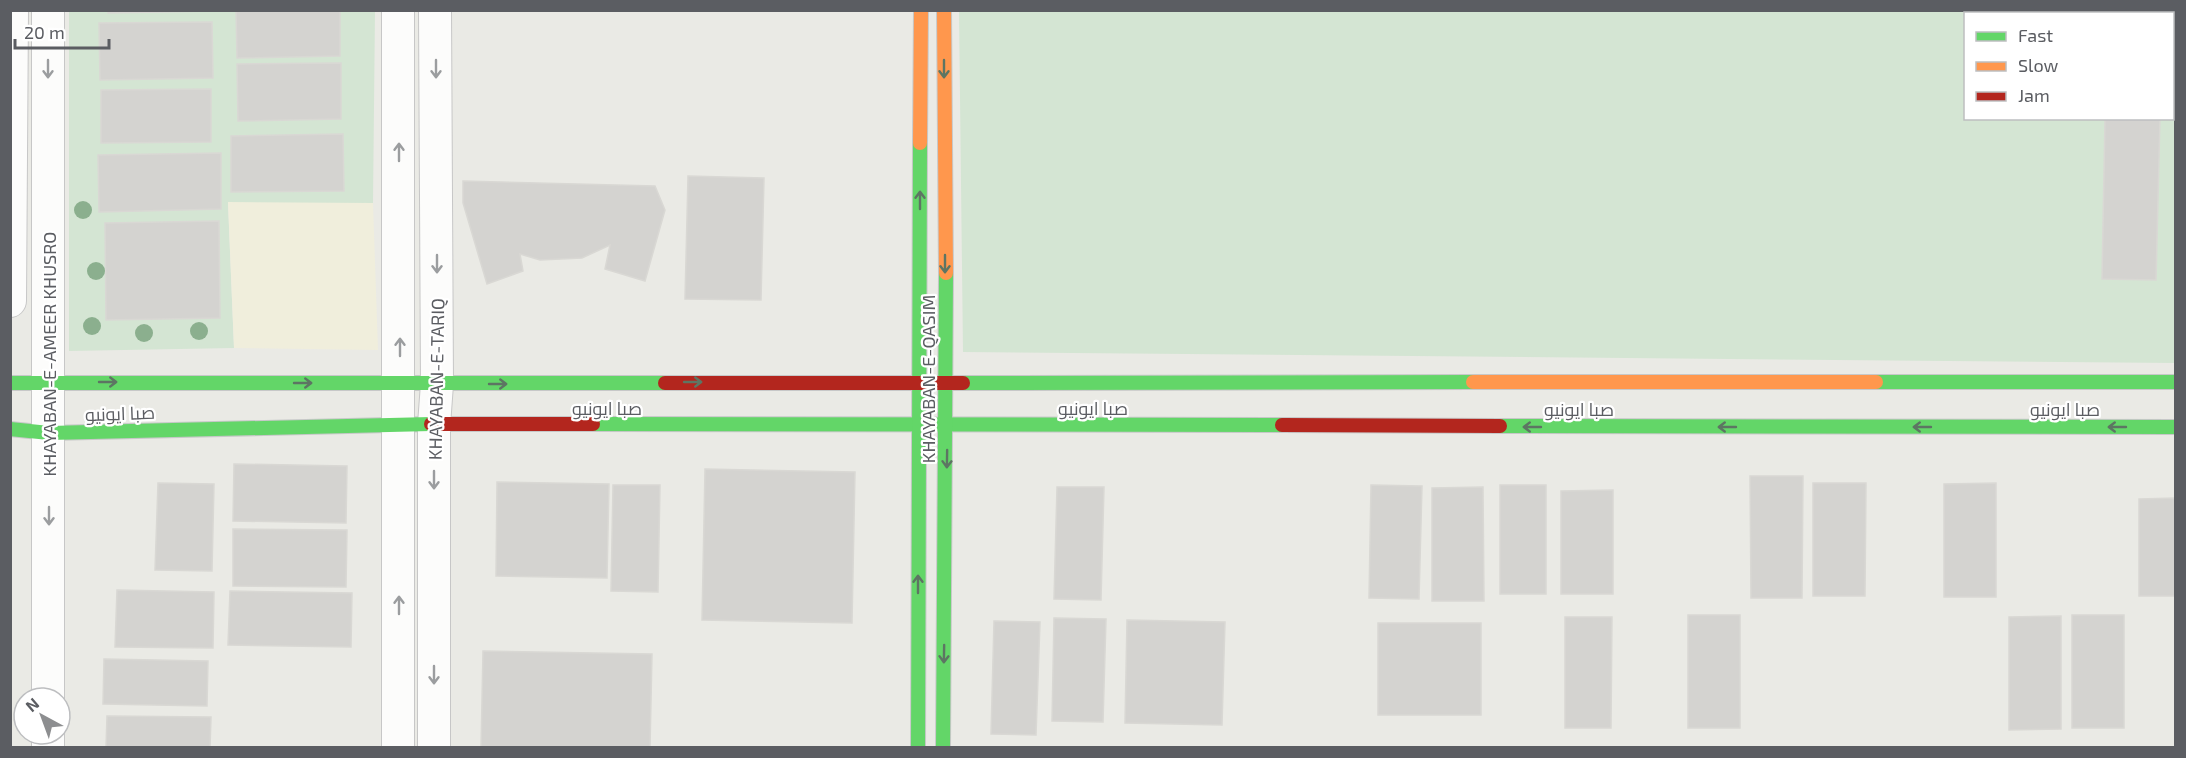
<svg xmlns="http://www.w3.org/2000/svg" width="2186" height="758" font-family="'Exo 2',Cairo,sans-serif">
<style>
.green{fill:#d4e5d3;fill-rule:evenodd}
.sand{fill:#f0eedc}
.building{fill:#d4d3d0;stroke:#d9d8d4;stroke-width:1.5}
.lines{fill:none;stroke-linecap:round;stroke-linejoin:round}
.street-casing{stroke:#c7c7c7;stroke-width:34}
.fast-casing{stroke:#c7c8c8;stroke-width:16}
.slow-casing{stroke:#c7c8c8;stroke-width:16}
.jam-casing{stroke:#c7c8c8;stroke-width:16}
.street{stroke:#fcfcfb;stroke-width:32}
.fast{stroke:#63d668;stroke-width:14}
.slow{stroke:#ff974d;stroke-width:14}
.jam{stroke:#b3261e;stroke-width:14}
.tree{fill:#8baf8e}
.oneway{stroke:#9b9d9f}
.oneway2{stroke:#5d7563}
.labels{text-anchor:middle;dominant-baseline:central;stroke-width:4.5;stroke-linejoin:round;paint-order:stroke}
.street-label{font-size:18px;fill:#5b5d62;stroke:#fff}
</style>
<rect width="100%" height="100%" fill="#eaeae5"/>
<g class="green">
<path d="M69,11H375L373,203H228L234,348L69,351Z"/>
<path d="M959,11H2175V363L963,352ZM1966,14H2172V118H1966Z"/>
</g>
<path class="sand" d="M228,202L373,203L378,350L234,348Z"/>
<g class="building">
<path d="M108,10H212V11L108,13Z"/>
<path d="M236,10H340V56L237,58Z"/>
<path d="M212,22L213,78L100,80L99,23Z"/>
<path d="M341,63V119L238,121L237,64Z"/>
<path d="M211,89V142L101,143V90Z"/>
<path d="M2105,118H2160L2156,280L2102,279Z"/>
<path d="M343,134L344,191L231,192V136Z"/>
<path d="M221,153V209L99,212L98,155Z"/>
<path d="M688,176L764,178L761,300L685,299Z"/>
<path d="M463,181L655,186L665,210L645,281L605,269L610,245L582,258L540,260L520,254L523,271L487,284L463,203Z"/>
<path d="M219,221L220,318L106,320L105,223Z"/>
<path d="M234,464L347,466L346,523L233,521Z"/>
<path d="M705,469L855,472L852,623L702,620Z"/>
<path d="M1750,476H1803L1802,598H1751Z"/>
<path d="M497,482L609,484L607,578L496,576Z"/>
<path d="M158,483L214,484L212,571L155,570Z"/>
<path d="M1813,483H1866L1865,596H1813Z"/>
<path d="M1996,483V597H1944V484Z"/>
<path d="M613,485H660L658,592L611,591Z"/>
<path d="M1371,485L1422,486L1419,599L1369,598Z"/>
<rect x="1500" y="485" width="46" height="109"/>
<path d="M1057,487H1104L1101,600L1054,599Z"/>
<path d="M1483,487L1484,601H1432V488Z"/>
<path d="M1613,490V594H1561V491Z"/>
<path d="M2176,498V596H2139V499Z"/>
<path d="M233,529L347,530L346,587L233,586Z"/>
<path d="M117,590L214,592L213,648L115,647Z"/>
<path d="M230,591L352,593L351,647L228,645Z"/>
<rect x="1688" y="615" width="52" height="113"/>
<rect x="2072" y="615" width="52" height="113"/>
<path d="M2061,616V729L2009,730V617Z"/>
<path d="M1565,617H1612L1611,728H1565Z"/>
<path d="M1054,618L1106,619L1103,722L1052,721Z"/>
<path d="M1127,620L1225,622L1222,725L1125,723Z"/>
<path d="M994,621L1040,622L1036,735L991,734Z"/>
<rect x="1378" y="623" width="103" height="92"/>
<path d="M483,651L652,654L650,748H481Z"/>
<path d="M104,659L208,661L207,706L103,704Z"/>
<path d="M107,716L211,717L210,748H106Z"/>
</g>
<g class="lines">
<g class="street-casing">
<g id="street">
<path d="M48,10V698"/>
<path d="M10,301L12,10"/>
<path d="M48,748V734"/>
<path d="M398,748V10"/>
<path d="M434,748V425L437,384L435,10"/>
</g>
</g>
<g class="fast-casing">
<g id="fast">
<path d="M1876,382H2176"/>
<path d="M10,383H665"/>
<path d="M963,383L1473,382"/>
<path d="M593,424L1282,425"/>
<path d="M1500,426L2176,427"/>
<path d="M10,429L49,433L431,424"/>
<path d="M918,748L920,143"/>
<path d="M943,748L946,273"/>
</g>
</g>
<g class="slow-casing">
<g id="slow">
<path d="M944,10L946,273"/>
<path d="M920,143L921,10"/>
<path d="M1473,382H1876"/>
</g>
</g>
<g class="jam-casing">
<g id="jam">
<path d="M665,383H963"/>
<path d="M431,424H593"/>
<path d="M1282,425L1500,426"/>
</g>
</g>
<use href="#street" class="street"/>
<use href="#fast" class="fast"/>
<use href="#slow" class="slow"/>
<use href="#jam" class="jam"/>
</g>
<g class="tree">
<circle cx="83" cy="210" r="9"/>
<circle cx="96" cy="271" r="9"/>
<circle cx="92" cy="326" r="9"/>
<circle cx="199" cy="331" r="9"/>
<circle cx="144" cy="333" r="9"/>
</g>
<defs><path id="oneway-shaft" d="M-6 0H5M1.5-3L5.5 0L1.5 3" fill="none" stroke-width="1.6" stroke-linecap="round" stroke-linejoin="round" transform="scale(1.5)"/></defs>
<g class="oneway">
<use href="#oneway-shaft" transform="translate(48 69) rotate(90)"/>
<use href="#oneway-shaft" transform="translate(436 69) rotate(90)"/>
<use href="#oneway-shaft" transform="translate(399 152) rotate(-90)"/>
<use href="#oneway-shaft" transform="translate(437 264) rotate(90)"/>
<use href="#oneway-shaft" transform="translate(400 347) rotate(-90)"/>
<use href="#oneway-shaft" transform="translate(434 480) rotate(90)"/>
<use href="#oneway-shaft" transform="translate(49 516) rotate(90)"/>
<use href="#oneway-shaft" transform="translate(399 605) rotate(-90)"/>
<use href="#oneway-shaft" transform="translate(434 675) rotate(90)"/>
</g>
<g class="oneway2">
<use href="#oneway-shaft" transform="translate(944 69) rotate(90)"/>
<use href="#oneway-shaft" transform="translate(920 200) rotate(-90)"/>
<use href="#oneway-shaft" transform="translate(945 264) rotate(90)"/>
<use href="#oneway-shaft" transform="translate(108 382)"/>
<use href="#oneway-shaft" transform="translate(693 382)"/>
<use href="#oneway-shaft" transform="translate(303 383)"/>
<use href="#oneway-shaft" transform="translate(498 384)"/>
<use href="#oneway-shaft" transform="translate(1532 427) rotate(-180)"/>
<use href="#oneway-shaft" transform="translate(1727 427) rotate(-180)"/>
<use href="#oneway-shaft" transform="translate(1922 427) rotate(-180)"/>
<use href="#oneway-shaft" transform="translate(2117 427) rotate(-180)"/>
<use href="#oneway-shaft" transform="translate(947 459) rotate(91)"/>
<use href="#oneway-shaft" transform="translate(918 584) rotate(-90)"/>
<use href="#oneway-shaft" transform="translate(944 654) rotate(91)"/>
</g>
<g class="labels">
<g class="street-label">
<text transform="translate(49 354) rotate(-90)">KHAYABAN-E-AMEER KHUSRO</text>
<text transform="translate(436 379) rotate(-89)">KHAYABAN-E-TARIQ</text>
<text transform="translate(928 379) rotate(-90)">KHAYABAN-E-QASIM</text>
<text x="607" y="408">صبا ایونیو</text>
<text x="1093" y="408">صبا ایونیو</text>
<text x="1579" y="409">صبا ایونیو</text>
<text x="2065" y="409">صبا ایونیو</text>
<text transform="translate(120 413) rotate(-2)">صبا ایونیو</text>
</g>
</g>
<rect width="2186" height="758" fill="none" stroke="#5b5d62" stroke-width="24"/>
<rect x="1964" y="12" width="210" height="108" fill="#ffffff" stroke="#bdbec0" stroke-width="1.5"/>
<rect x="1976" y="32" width="30" height="9" fill="#63d668" stroke="#bdbec0" stroke-width="1.5"/>
<text x="2018" y="42" font-size="18" fill="#5b5d62">Fast</text>
<rect x="1976" y="62" width="30" height="9" fill="#ff974d" stroke="#bdbec0" stroke-width="1.5"/>
<text x="2018" y="72" font-size="18" fill="#5b5d62">Slow</text>
<rect x="1976" y="92" width="30" height="9" fill="#b3261e" stroke="#bdbec0" stroke-width="1.5"/>
<text x="2018" y="102" font-size="18" fill="#5b5d62">Jam</text>
<g transform="translate(42 716) rotate(319)"><circle r="28" fill="#ffffff" stroke="#bdbec0" stroke-width="1.5"/>
<path d="M0-4.5L10 22L0 15L-10 22Z" fill="#8d8e90"/>
<text y="-9" font-size="16" font-weight="bold" text-anchor="middle" fill="#5b5d62">N</text>
</g>
<path d="M15 39v9h94v-9" fill="none" stroke="#5b5d62" stroke-width="3"/>
<text x="24" y="39" font-size="18" fill="#5b5d62" stroke="#ffffff" stroke-width="4.5" paint-order="stroke">20 m</text>
</svg>
